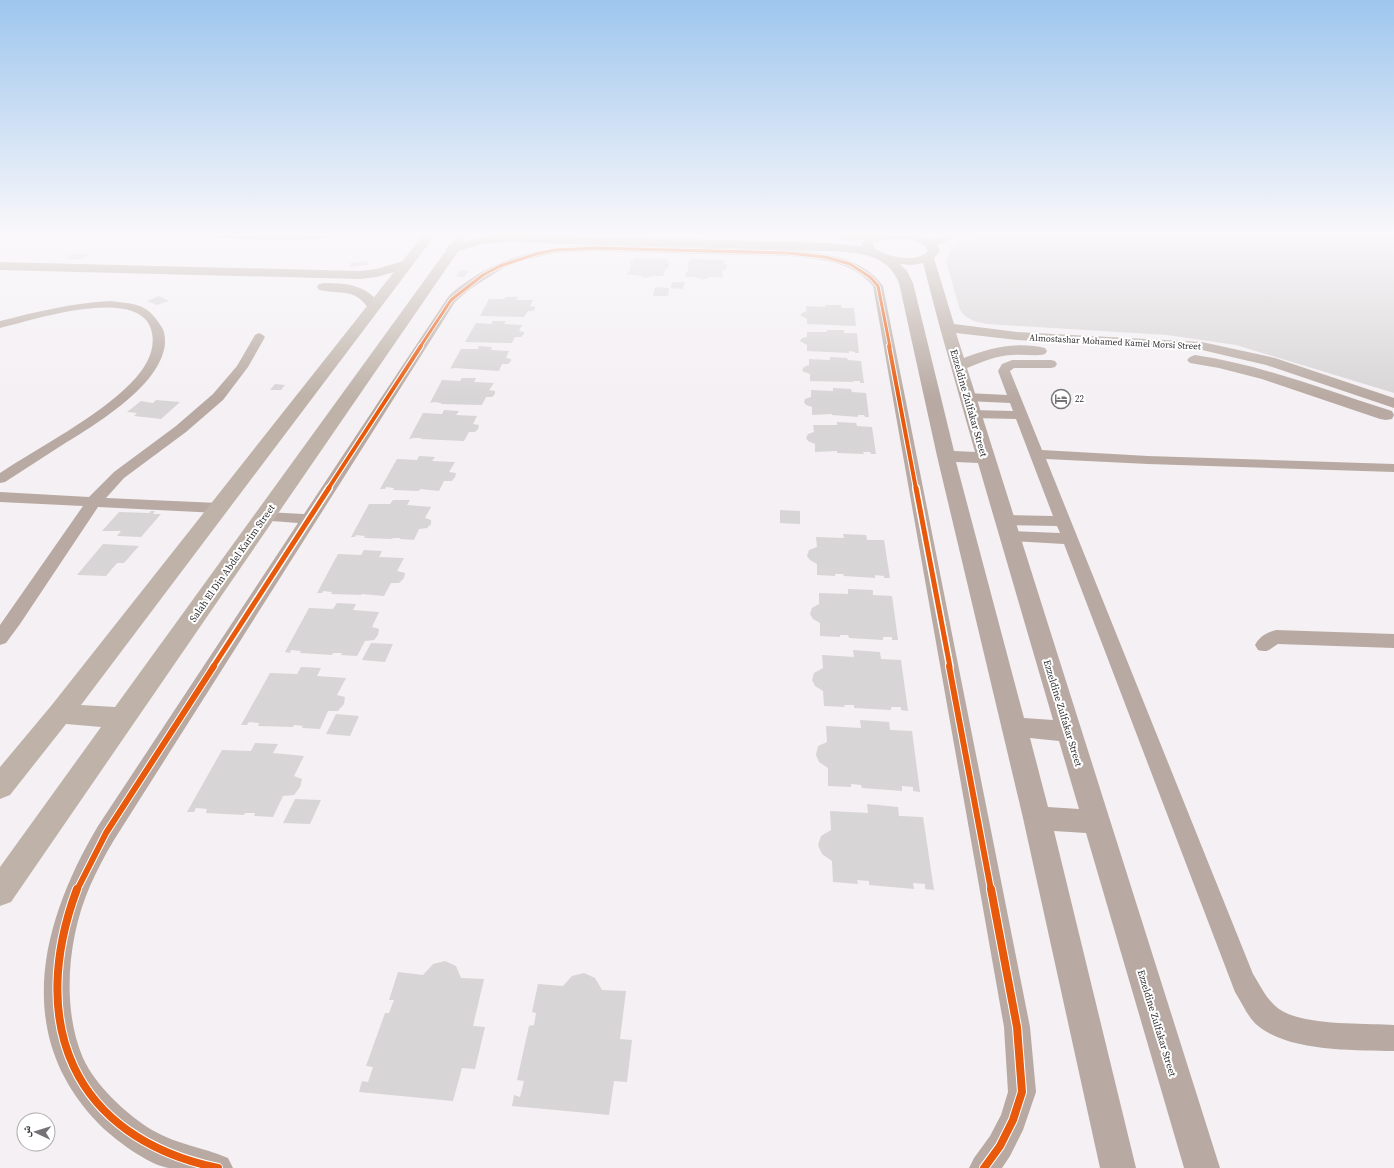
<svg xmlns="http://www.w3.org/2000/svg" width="1394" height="1168" font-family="'Source Serif 4','Noto Naskh Arabic',serif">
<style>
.building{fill:#d8d5d6}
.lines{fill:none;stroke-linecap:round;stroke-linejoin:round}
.minor{fill:#b8aaa2;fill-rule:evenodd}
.tertiary{fill:#b8aaa2;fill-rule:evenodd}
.secondary{fill:#bfb3a9;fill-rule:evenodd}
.cycleway-far4-casing{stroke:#fff;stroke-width:4.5}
.cycleway-far3-casing{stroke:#fff;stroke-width:6}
.cycleway-far2-casing{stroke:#fff;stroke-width:8}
.cycleway-far1-casing{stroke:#fff;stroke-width:8}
.cycleway-casing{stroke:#fff;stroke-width:10}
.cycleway-far4{stroke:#e8590c;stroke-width:3}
.cycleway-far3{stroke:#e8590c;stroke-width:4}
.cycleway-far2{stroke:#e8590c;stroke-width:5}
.cycleway-far1{stroke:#e8590c;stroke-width:6}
.cycleway{stroke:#e8590c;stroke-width:8}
.labels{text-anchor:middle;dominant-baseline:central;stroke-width:4;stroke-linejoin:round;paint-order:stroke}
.far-street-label{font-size:9px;fill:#312f31;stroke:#fff}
.far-poi-label{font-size:9px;fill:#312f31;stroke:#fff;text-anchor:start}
.street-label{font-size:10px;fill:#312f31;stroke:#fff}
</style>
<rect width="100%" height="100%" fill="#f4f0f4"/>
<g class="building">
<path d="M978,234H1264L1394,237V393L1236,345L1167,335L987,324L974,321L965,316L960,310L946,261L950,251L958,243Z"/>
<path d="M72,254H89L82,259H66Z"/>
<path d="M634,258L668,259L667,262L670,263L668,268H666L663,276H653L645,278L637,275H627L628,271H630L631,261H633Z"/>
<path d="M690,259L725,260L724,264H727L726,270H723L722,278L711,277L703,280L695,277H685L686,272H688V262H689Z"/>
<path d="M368,261V265L350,267V263Z"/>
<path d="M460,270L469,271L464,277H456Z"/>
<path d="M672,282H685L683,289L671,288Z"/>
<path d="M655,287L669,288L668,296H653Z"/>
<path d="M159,296L169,301L157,305L147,301Z"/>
<path d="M506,297H518L516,300H533L530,306L535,307V309L533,311H528L524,317L480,316L489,299H504Z"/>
<path d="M825,305H841V308H854L856,326L807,324V319L800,315L802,313L807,311L806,306L825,307Z"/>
<path d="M493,321H506L504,324L522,325L519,331L524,332V334L521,337H515L512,343L465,342L476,323L491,324Z"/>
<path d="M827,330H844V333H857L859,353H855V352L849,351V353L807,351V345L800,341L802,338L807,337V332H827Z"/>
<path d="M479,346L492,347L491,350L509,351L506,358L511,359V361L508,364H502L499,371L454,368L450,369L461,349H478Z"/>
<path d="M830,357L847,358L848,360L861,361L864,383H860V381H853V382L810,381V374L804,372L802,370L804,367L809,365V359L830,360Z"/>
<path d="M462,378H476L474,382L494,383L489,390L495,391V394L492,397H486L482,405L441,404V403L434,402L430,403L442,380L460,381Z"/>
<path d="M275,384L285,385L281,390H270Z"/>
<path d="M833,388L851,389L852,392L866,393L869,417H865L864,415H858V417L832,415V414L812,415V407L806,405L804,402L805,399L811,397V390L833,391Z"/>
<path d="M156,400L180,402L161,419L134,416L137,413L127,412L141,401L153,403Z"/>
<path d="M444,410L459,411L456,415L477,416L473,424L479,425L478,429L475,432H469L464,441L421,439V438H414L409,439L423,413L442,414Z"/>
<path d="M837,422L856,423L857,426L872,427L876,454H871L870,452H863L864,454L837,453V451L815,452V444L808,441L806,438L808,434L814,432L813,425H837Z"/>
<path d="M419,456L435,457L432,461L455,462L449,472L456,473L455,477L452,481H444L439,491L420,489L419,491L393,490L394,488L386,487L385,489H380L397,459L417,460Z"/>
<path d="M393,500H410L407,505L431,507L425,518L431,520V524L427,528L419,529L414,540L400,539V538H393L392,539L364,538L365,536L356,535L355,537H351L369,504H390Z"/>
<path d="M780,510L800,511V524L780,523Z"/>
<path d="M151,511H155L153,514H161L141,537L117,536L121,531H102L119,512L149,513Z"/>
<path d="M843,534L866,535L867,540H884L890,578H884V576L875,575V578L844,576L843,574H835V576L817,575V564L810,560L807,556L809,550L817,547L816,537L844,538Z"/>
<path d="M103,544L139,546L124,563H117L106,576L77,575Z"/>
<path d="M364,550L382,551L379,557L404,558L397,571L405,573L404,578L399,583H391L384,596L362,594L361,595L331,594L332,592L323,591L322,593H317L338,554L361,555Z"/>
<path d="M848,589L873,590V595L892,596L898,640H892V637H883V640L849,638L848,635H840V637L820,636V623L813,619L810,614L812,608L819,604V593L848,594Z"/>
<path d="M337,603L356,604L353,610L379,612L372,627L379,629L378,635L374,640L365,641L357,656L341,655L342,653H333L332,655L300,653L301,651L291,650L290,653L285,652L309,608L333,609Z"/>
<path d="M371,643L393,644L385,662L362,660Z"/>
<path d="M853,650L880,652L881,659L901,660L908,711L901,710V707H891V710L854,708V705H844L845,707L824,706L823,691L815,686L812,680L814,673L823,668L822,655L854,657Z"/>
<path d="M301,667L321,668L317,676L346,678L337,695L345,697L344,704L338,711H328L320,729L302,728L303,726L294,725L293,727L258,726L259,723L249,722L247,725H241L270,673L297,674Z"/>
<path d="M336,714L359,716L350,736L326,734Z"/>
<path d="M860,720L889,722L890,730L912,731L920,792L913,791V787L902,786V791L862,788L861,785L851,784V787L828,786V768L819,762L816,755L818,746L827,742L826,726L861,728Z"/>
<path d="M255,743L278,744L273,753L304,756L294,776L302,779L300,787L294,795L283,796L273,817L254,816L255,813H245L244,815L206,813L207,809L196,808L194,812H187L222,750L251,751Z"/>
<path d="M295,799L321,800L310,824L283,823Z"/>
<path d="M867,804L898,807L899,816L923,817L934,890L925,889V884L913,883L914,889L869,885V881L857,880L858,884L833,882L832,861L822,854L818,845L821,836L831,830L830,811L868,813Z"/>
<path d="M445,961L456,966L461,978L484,979L473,1026L485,1027L475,1069L462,1068L453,1101L359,1092L362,1081L368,1082L373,1067L366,1066L385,1013H389L394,1000H389L398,972L423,975L433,964Z"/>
<path d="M584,973L595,978L602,990L626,991L620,1039L632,1040L627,1082L614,1081L609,1115L512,1106L514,1095L520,1097L524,1081L517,1080L529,1026L534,1025L536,1013L532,1012L538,984L563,986L572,976Z"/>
</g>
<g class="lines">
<g class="minor">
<path d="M189,234H336C326,245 215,237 194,237Z"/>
<path d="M596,245L788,250C822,253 862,256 883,286L1030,1027L1036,1092L1023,1130L1010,1156L1002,1168H969L974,1158L990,1136L1001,1115L1008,1092L1004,1027L873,286C852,261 819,259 788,256L596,251L555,253L521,261L503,268L470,289L455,302L114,840C105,855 97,870 90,886C68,936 61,1007 83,1058C95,1085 127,1115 152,1130C178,1145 202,1147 228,1158L233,1168C212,1168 190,1168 169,1168C150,1166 112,1138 98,1123C12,1034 41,922 98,826L298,523L258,520L256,517L258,514L264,512L304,514L446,300C451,292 461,286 469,280C507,254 550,246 596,245Z"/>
<path d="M110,301C135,304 147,303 161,326C165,331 165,338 165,344C160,388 91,427 56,449C39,460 22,471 5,482L0,483V473C41,446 96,418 130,384C143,371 156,353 152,333C143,283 31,321 0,328V321C36,312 72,303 110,301Z"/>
<path d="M259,333L263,335L265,337L248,367L223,400L186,432L124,478L106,498L218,503L223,505L226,508L223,511L218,513L98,507L20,624L6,643L0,645V625L83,506L0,502V492L89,497L114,472L176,426L213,394L237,366L255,335Z"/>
<path d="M1012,360H1051L1055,361L1057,364L1055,367L1051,368H1014L1010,371L1042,450L1148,456L1394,464V472L1148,464L1046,459L1253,974C1261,987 1267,1000 1279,1009C1303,1026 1364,1023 1394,1025V1051C1355,1050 1288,1052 1257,1025C1247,1016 1242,1003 1235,992L1064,544L1010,541L1004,540L1002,536L1004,532L1010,531L1060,533L1057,526L1004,525L998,523L996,520L998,517L1004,515L1053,516L1016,419L972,418L967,417L965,414L967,411L972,410L1013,411L1010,403L967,401L962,400L960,397L962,394L967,393L1007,395L998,371L1002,364Z"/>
<path d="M1276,630L1394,634V648L1278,644C1269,649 1269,653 1258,650L1255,645C1260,636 1266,633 1276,630Z"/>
</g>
<g class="tertiary">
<path d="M506,234L828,243L861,246L864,240H842L840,237L845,234H916L932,239L943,234H958L956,237L938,245L940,251L934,258L954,324L1017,332L1202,342L1275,358L1394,398V408L1266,365L1202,350L1017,340L956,333L964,358C989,348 1018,341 1045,348L1047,351L1045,354C1035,357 1025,354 1014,355C997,355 982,362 967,368L1220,1168H1184L1086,833L1054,831L1136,1168H1100L1023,818L937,456L899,283C886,252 857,253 828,251L506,242L481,244L452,253L448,252L446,249L448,246L480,237ZM890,239C902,239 922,237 928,251C915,264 888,257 874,248L873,244L875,242ZM923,263L940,328L975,452L954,451L913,283L907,271L900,264L912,265ZM956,462L978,463L1053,720L1024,718ZM1030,738L1059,741L1079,809L1048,807Z"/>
<path d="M407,260L411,261L413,264L411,267L377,277L360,279L0,270V262L360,271L376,269Z"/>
<path d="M324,283C348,283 367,285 381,306L379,309L374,310L369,309C354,287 341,295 319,290L317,287L319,284Z"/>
<path d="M1195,355C1263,365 1327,391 1392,411L1394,415L1392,419L1386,420L1380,419L1262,379L1219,368L1190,363L1187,360L1190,357Z"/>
</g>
<path class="secondary" d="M424,234H436L81,705L115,707L458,234H470L11,902L0,906V867L101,727L66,724L10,795L0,799V767L51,706Z"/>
<g class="cycleway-far4-casing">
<path id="cycleway-far4" d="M420,347L451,300L483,275L500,266L536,254L555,250L596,248L788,253L825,257L850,264L870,277L878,286L890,347"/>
</g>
<g class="cycleway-far3-casing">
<g id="cycleway-far3">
<path d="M889,346L916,489"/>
<path d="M328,489L421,346"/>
</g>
</g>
<g class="cycleway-far2-casing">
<g id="cycleway-far2">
<path d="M916,488L950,667"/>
<path d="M213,667L329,488"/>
</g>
</g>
<g class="cycleway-far1-casing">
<g id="cycleway-far1">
<path d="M949,666L991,890"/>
<path d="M77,890L106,833L214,666"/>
</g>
</g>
<g class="cycleway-casing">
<g id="cycleway">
<path d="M77,889C27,1023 72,1137 218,1168"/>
<path d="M984,1168L1000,1146L1013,1120L1022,1092L1017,1027L991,889"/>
</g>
</g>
<use href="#cycleway-far4" class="cycleway-far4"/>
<use href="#cycleway-far3" class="cycleway-far3"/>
<use href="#cycleway-far2" class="cycleway-far2"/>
<use href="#cycleway-far1" class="cycleway-far1"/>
<use href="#cycleway" class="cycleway"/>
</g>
<linearGradient id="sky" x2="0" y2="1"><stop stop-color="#9ec6ee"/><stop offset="0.59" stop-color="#faf8fa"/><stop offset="1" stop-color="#faf8fa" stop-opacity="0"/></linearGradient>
<rect width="1394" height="397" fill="url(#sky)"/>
<defs>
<g id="hotel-ring" transform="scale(1)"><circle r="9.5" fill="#fff" stroke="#757375" stroke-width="1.5"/><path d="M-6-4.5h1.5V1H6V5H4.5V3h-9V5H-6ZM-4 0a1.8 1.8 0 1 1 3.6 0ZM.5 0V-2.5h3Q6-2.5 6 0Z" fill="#757375"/></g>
</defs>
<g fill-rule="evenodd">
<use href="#hotel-ring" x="1061" y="399"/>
</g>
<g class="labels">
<g class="far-street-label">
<text transform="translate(1115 342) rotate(3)">Almostashar Mohamed Kamel Morsi Street</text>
</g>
<g class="far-poi-label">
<text x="1075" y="399">22</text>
</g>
<g class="street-label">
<text transform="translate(969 403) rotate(74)">Ezzeldine Zulfakar Street</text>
<text transform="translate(232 563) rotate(-55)">Salah El Din Abdel Karim Street</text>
<text transform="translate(1063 713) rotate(73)">Ezzeldine Zulfakar Street</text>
<text transform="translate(1157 1023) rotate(73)">Ezzeldine Zulfakar Street</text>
</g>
</g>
<g transform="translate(36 1132) rotate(274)"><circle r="19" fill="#ffffff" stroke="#adacad"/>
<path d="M0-3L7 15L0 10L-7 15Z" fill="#757375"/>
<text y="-6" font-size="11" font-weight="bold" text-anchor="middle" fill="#312f31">ش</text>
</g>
</svg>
